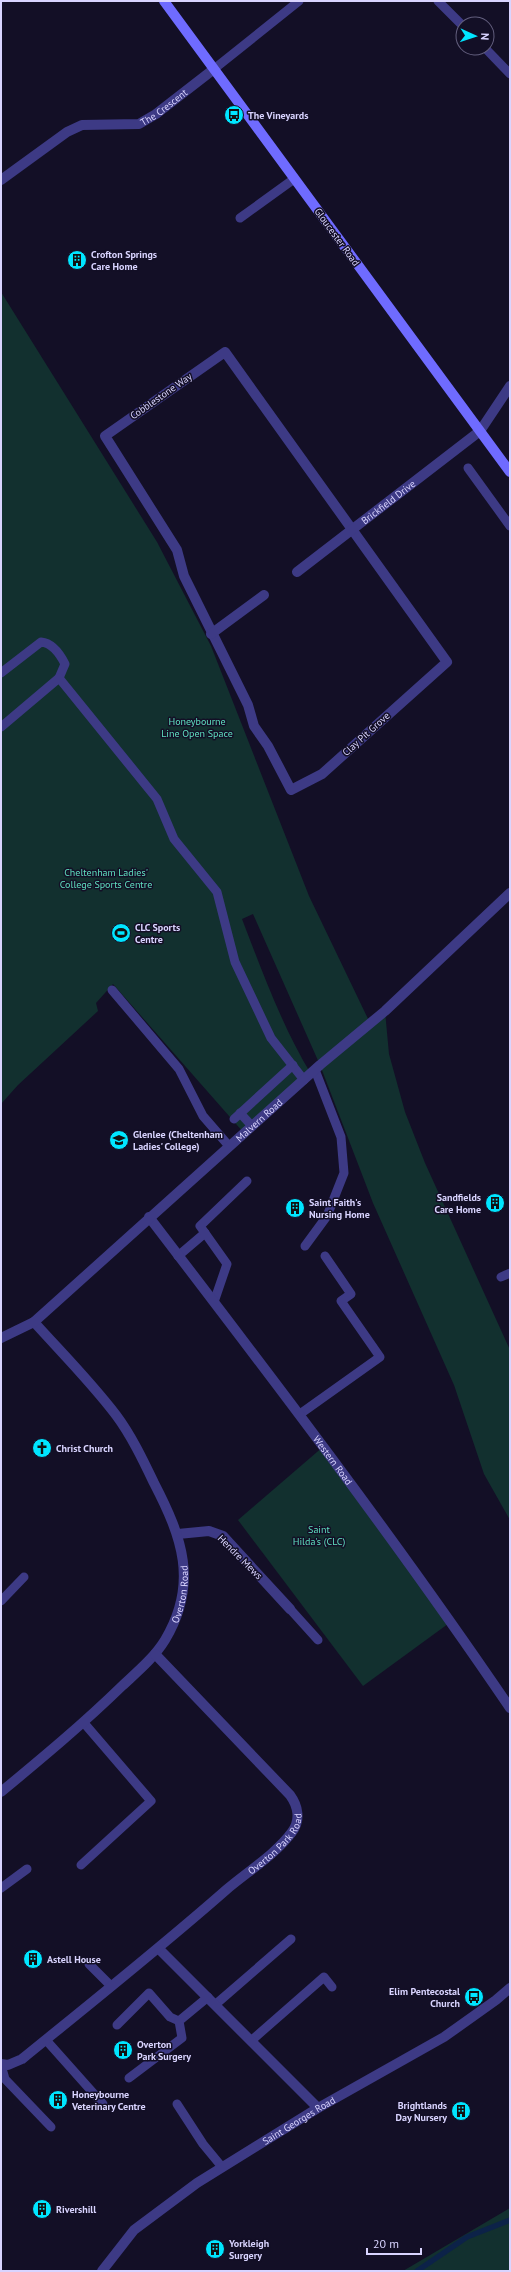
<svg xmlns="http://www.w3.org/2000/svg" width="511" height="2272" font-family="'PT Sans',sans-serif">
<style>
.green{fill:#12302f}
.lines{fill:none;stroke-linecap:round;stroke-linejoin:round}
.stream{stroke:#0c2248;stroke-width:5.5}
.service{stroke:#3d3a85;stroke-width:9}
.minor{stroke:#3d3a85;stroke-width:10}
.tertiary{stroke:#3d3a85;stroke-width:10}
.secondary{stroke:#6f6bff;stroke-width:10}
.labels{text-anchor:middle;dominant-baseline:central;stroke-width:3;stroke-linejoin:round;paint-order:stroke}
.street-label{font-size:10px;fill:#d9d4ff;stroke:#130f26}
.poi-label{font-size:10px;font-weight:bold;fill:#d9d4ff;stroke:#130f26;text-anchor:start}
.park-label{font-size:10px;fill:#5fe0c0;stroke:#130f26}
</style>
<rect width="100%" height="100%" fill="#130f26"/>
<g class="green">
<path d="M1,292L157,542L211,646L309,896L370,1023L385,1011L389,1054L405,1112L425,1163L510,1350V1520L484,1474L454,1385L373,1203L320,1065L253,914L242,919C262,971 282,1026 311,1074L244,1133L113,984L96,1003L98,1011L18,1085L1,1104Z"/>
<path d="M324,1446L452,1621L363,1686L238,1520Z"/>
<path d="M510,2208V2271H403Z"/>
</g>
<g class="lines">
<path class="stream" d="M417,2271L467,2237L510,2220"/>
<g class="service">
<path d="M438,1L463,26"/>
<path d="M485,48L510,74"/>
<path d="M214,69L299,1"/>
<path d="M240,218L294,179"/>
<path d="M468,468L510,526"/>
<path d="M1,673L41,642C52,643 60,654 65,664L59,678"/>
<path d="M1,727L59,678L157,799L174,839L217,892L235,962L271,1038L304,1080"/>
<path d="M112,990L179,1069L203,1116L229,1146"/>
<path d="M240,1113L252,1126"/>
<path d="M234,1119L293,1065"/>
<path d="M305,1246L327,1216L344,1173L341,1137L315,1070"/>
<path d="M178,1256L205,1233"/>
<path d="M501,1277L510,1273"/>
<path d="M214,1302L227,1264L200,1226L247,1181"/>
<path d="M300,1414L380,1357L341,1301L351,1294L325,1256"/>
<path d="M1,1601L24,1577"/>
<path d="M290,1609L318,1640"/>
<path d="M81,1865L151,1801L84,1723"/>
<path d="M1,1888L27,1869"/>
<path d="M89,1964L111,1986"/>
<path d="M216,2004L291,1939"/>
<path d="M117,2025L149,1993L170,2017L179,2021"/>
<path d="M46,2040L103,2104"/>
<path d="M252,2040L324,1977L332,1987"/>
<path d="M1,2065L5,2079L51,2127"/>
<path d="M129,2078L182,2038L179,2021L208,1997"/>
<path d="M177,2104L203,2144L222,2167"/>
</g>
<g class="minor">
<path id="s1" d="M1,180L67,132L82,125L139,124L156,114L214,69"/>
<path d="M225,352L447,662L322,774L291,790L268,746L254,726L248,705L184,576L177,550L105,436Z"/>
<path id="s2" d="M297,572L480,431L510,386"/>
<path d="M211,634L264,595"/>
<path id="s3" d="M149,1217C273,1379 396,1540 510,1708"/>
<path d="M178,1534L209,1531L223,1536L290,1609"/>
<path id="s4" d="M1,1792C42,1758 83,1724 122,1686C137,1672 154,1658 165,1640C199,1583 182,1537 154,1483C143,1460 131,1435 116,1415C91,1382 61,1352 34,1322"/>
<path d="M159,1949L318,2108"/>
<path id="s5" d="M1,2064L8,2065L22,2059C91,2003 160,1948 226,1890C247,1872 276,1854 292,1832C301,1820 298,1806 290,1795L155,1654"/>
</g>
<g class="tertiary">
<path id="s6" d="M1,1338L34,1322L320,1065L385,1011L510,893"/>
<path id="s7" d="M102,2271L134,2230L197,2183L318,2108L444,2037L496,2000L510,1988"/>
</g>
<path class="secondary" d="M164,1L510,472"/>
</g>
<defs>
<g id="bus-disc" transform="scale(1)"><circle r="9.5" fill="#00e5ff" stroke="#130f26"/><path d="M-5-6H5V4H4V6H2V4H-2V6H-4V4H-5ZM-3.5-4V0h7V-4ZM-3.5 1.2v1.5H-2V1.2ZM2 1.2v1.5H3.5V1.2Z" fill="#111"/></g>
<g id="building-disc" transform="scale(1)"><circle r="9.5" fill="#00e5ff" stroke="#130f26"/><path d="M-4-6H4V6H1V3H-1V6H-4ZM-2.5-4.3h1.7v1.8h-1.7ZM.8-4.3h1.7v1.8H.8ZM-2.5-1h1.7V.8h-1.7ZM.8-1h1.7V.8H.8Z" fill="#111"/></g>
<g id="stadium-disc" transform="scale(1)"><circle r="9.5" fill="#00e5ff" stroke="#130f26"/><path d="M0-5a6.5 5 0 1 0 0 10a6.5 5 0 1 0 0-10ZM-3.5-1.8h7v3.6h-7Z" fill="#111"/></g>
<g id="school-disc" transform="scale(1)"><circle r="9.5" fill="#00e5ff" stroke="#130f26"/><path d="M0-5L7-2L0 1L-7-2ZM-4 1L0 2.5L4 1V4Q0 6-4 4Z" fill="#111"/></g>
<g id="church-disc" transform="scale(1)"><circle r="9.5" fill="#00e5ff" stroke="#130f26"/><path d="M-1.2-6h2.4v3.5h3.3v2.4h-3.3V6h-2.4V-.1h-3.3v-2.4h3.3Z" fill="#111"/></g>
</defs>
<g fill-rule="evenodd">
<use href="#bus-disc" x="234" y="115"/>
<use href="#building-disc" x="77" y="260"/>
<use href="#stadium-disc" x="121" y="933"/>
<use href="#school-disc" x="119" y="1140"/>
<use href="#building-disc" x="495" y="1203"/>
<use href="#building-disc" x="295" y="1208"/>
<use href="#church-disc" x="42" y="1448"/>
<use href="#building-disc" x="33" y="1959"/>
<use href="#bus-disc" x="474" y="1997"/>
<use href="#building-disc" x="123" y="2050"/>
<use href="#building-disc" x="58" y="2100"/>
<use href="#building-disc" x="461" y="2111"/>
<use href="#building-disc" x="42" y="2209"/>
<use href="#building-disc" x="215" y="2249"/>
</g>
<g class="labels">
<g class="street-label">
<text stroke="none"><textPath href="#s1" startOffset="185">The Crescent</textPath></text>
<text transform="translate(337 237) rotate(54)">Gloucester Road</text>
<text transform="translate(161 396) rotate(-35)">Cobblestone Way</text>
<text stroke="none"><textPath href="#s2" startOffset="115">Brickfield Drive</textPath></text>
<text transform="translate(366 734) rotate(-42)">Clay Pit Grove</text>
<text stroke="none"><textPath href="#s6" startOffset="339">Malvern Road</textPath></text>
<text stroke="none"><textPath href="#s3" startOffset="305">Western Road</textPath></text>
<text transform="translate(240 1557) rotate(45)">Hendre Mews</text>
<text stroke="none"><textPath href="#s4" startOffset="273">Overton Road</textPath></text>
<text stroke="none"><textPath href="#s5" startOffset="356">Overton Park Road</textPath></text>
<text stroke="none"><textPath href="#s7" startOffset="250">Saint Georges Road</textPath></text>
</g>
<g class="poi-label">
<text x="248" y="115">The Vineyards</text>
<text x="91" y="254">Crofton Springs<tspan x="91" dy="12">Care Home</tspan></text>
<text x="135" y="927">CLC Sports<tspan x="135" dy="12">Centre</tspan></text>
<text x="133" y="1134">Glenlee (Cheltenham<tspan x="133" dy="12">Ladies' College)</tspan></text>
<text x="481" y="1197" text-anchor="end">Sandfields<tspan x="481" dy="12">Care Home</tspan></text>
<text x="309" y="1202">Saint Faith's<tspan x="309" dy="12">Nursing Home</tspan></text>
<text x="56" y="1448">Christ Church</text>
<text x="47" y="1959">Astell House</text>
<text x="460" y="1991" text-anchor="end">Elim Pentecostal<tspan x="460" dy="12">Church</tspan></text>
<text x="137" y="2044">Overton<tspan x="137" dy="12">Park Surgery</tspan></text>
<text x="72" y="2094">Honeybourne<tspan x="72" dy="12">Veterinary Centre</tspan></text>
<text x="447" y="2105" text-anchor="end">Brightlands<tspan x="447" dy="12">Day Nursery</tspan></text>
<text x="56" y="2209">Rivershill</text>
<text x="229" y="2243">Yorkleigh<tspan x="229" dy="12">Surgery</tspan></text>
</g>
<g class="park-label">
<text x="197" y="721">Honeybourne<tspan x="197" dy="12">Line Open Space</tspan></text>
<text x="106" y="872">Cheltenham Ladies'<tspan x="106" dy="12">College Sports Centre</tspan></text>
<text x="319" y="1529">Saint<tspan x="319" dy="12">Hilda's (CLC)</tspan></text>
</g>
</g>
<rect width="511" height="2272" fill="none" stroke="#d9d4ff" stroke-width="4"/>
<g transform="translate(475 36) rotate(93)"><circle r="19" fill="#130f26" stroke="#625e7d"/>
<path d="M0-3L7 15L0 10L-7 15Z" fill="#00e5ff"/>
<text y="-6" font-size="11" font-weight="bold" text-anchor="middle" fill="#d9d4ff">N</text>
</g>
<path d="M367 2248v6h54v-6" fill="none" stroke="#d9d4ff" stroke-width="2"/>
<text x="373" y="2248" font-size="12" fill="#d9d4ff" stroke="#130f26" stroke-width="3" paint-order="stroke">20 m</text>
</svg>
